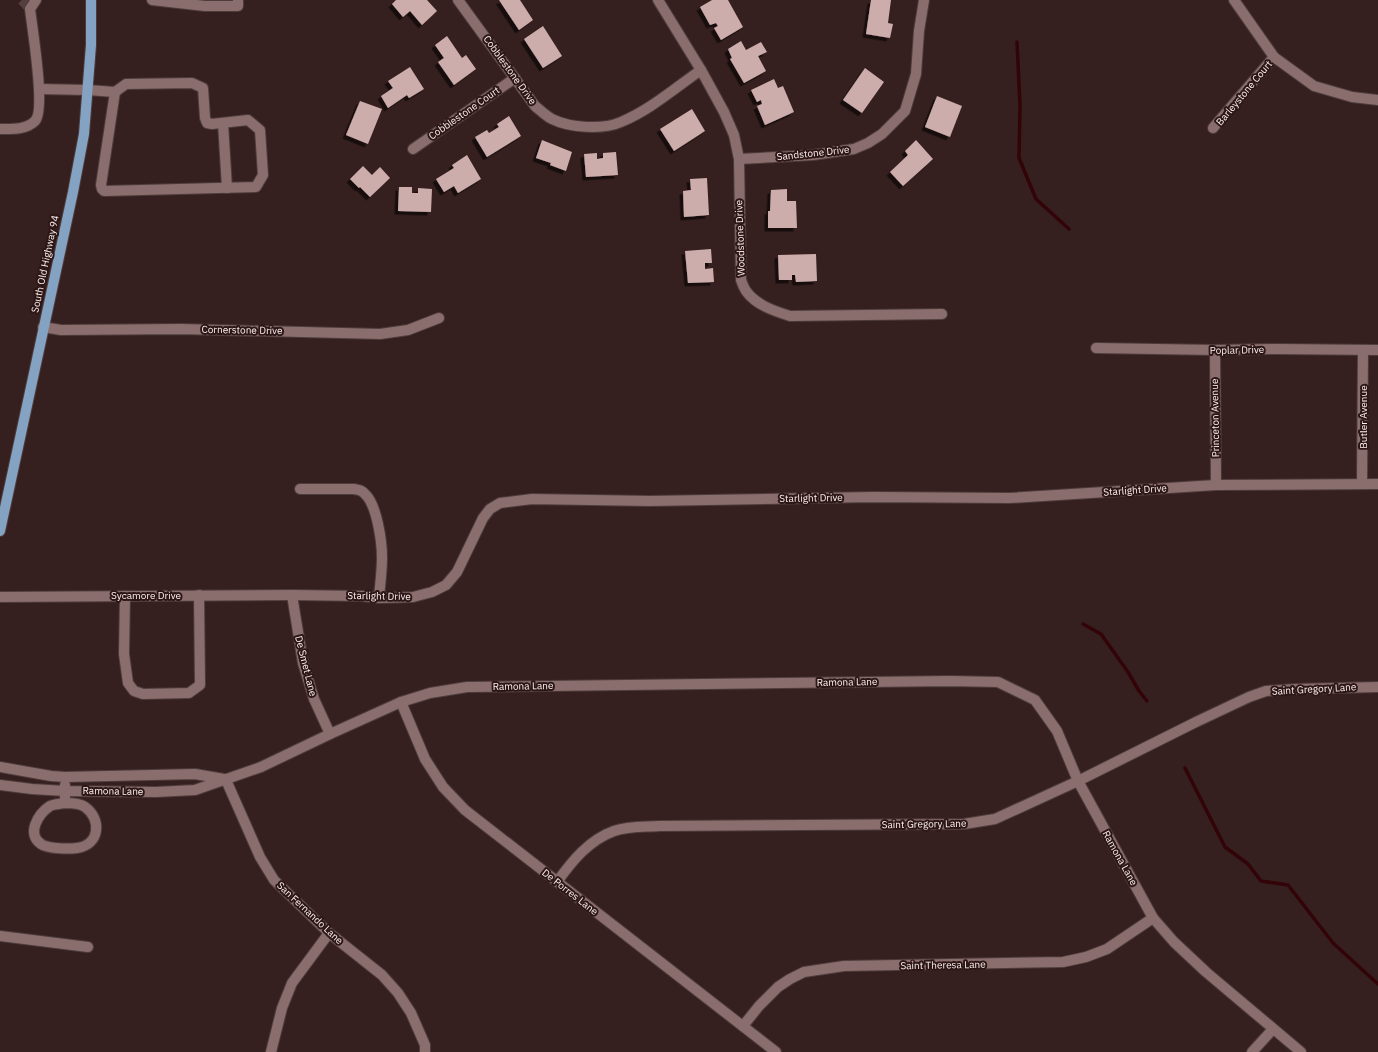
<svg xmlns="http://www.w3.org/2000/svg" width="1378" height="1052" font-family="'IBM Plex Sans',sans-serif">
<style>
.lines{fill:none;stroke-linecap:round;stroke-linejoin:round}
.stream{stroke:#320408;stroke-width:3.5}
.building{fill:#ccadac;filter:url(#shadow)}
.minor-tunnel{stroke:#543f3e;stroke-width:10;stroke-dasharray:10 5;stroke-linecap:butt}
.minor-casing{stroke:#4e3c3c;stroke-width:12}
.major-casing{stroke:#4e3c3c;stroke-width:12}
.minor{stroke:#8a6e6d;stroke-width:10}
.major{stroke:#84a2c1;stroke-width:10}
.labels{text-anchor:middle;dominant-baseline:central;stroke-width:4;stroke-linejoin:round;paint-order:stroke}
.street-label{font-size:10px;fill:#fef1f0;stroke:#2c1616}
</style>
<defs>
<filter id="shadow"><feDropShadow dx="-3.5" dy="3.5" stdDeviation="0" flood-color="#0009"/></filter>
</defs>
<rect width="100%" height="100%" fill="#36201f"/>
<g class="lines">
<g class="stream">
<path d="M1017,42L1020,106L1019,158L1036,199L1069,229"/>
<path d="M1083,624L1101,634L1128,672L1139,691L1147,701"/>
<path d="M1185,768L1225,847L1248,864L1261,881L1288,885L1333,943L1378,984"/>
</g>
</g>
<g class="building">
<path d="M396,0H427L437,11L422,25L410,11L403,17L392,4Z"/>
<path d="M499,0H520L533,20L519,30Z"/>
<path d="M712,0H728L743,27L721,40L714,28L718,26L716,23L710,25L700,7Z"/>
<path d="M871,0H891L888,23L893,24L890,38L866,34Z"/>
<path d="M543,26L562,56L543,68L524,39Z"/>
<path d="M447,36L462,58L466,55L476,69L454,85L438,62L444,58L435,45Z"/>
<path d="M741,41L746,50L761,42L767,52L758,56L766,71L744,83L730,59L732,58L728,49Z"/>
<path d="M410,67L424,89L409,98L407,95L388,108L381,96L393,88L388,81Z"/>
<path d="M865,68L884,82L862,113L843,100Z"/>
<path d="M774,79L778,88L783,86L794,112L765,125L757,106L762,104L761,100L757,102L751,90Z"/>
<path d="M937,96L962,106L950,137L925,127Z"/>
<path d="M360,101L382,109L368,144L346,135Z"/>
<path d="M692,109L705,131L674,151L660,129Z"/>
<path d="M509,116L521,136L487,157L475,137L487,130L489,133L499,127L497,124Z"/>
<path d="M542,140L572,152L566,171L550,165L551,163L536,158Z"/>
<path d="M916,140L933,159L903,186L890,172L908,155L905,151Z"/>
<path d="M616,152L618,175L586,177L584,154L597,153V159L603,158V153Z"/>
<path d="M467,155L481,179L458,193L454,186L444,192L436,179L454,168L452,165Z"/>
<path d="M363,166L372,175L380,167L390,178L370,197L360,187L359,188L350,179Z"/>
<path d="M707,178L709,215L684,217L683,191L691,190L690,179Z"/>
<path d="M399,187H412V193H418V188L432,189L431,212L398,211Z"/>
<path d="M787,189V201H796L797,228H768V211H770L771,190Z"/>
<path d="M711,249L712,263H705V269L713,268L714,282L688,283L685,251Z"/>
<path d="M816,254L817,281L796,282L795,275H792V280H779L778,255Z"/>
</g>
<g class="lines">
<path class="minor-tunnel" d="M22,0L30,9"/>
<g class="minor-casing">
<g id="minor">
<path d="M152,0L205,6H238V0"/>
<path d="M458,0L535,106C540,110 546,116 552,119C570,128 603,130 621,122C650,110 675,88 701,70"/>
<path d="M658,0L701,70L724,112L734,135L739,159L741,280C742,283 744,288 746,291C756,305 774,311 790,316L942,314"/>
<path d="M1234,0L1274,57L1314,86L1352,97L1378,100"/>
<path d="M39,89L88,90L115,92L126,84L192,83L203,88L205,118L207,123L212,124L248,120L260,130L263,175L256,187L104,191L102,189L101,185L115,92"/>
<path d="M223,123L227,188"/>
<path d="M1213,128L1274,57"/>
<path d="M0,129C12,129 26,130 35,121C46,110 32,27 30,9L36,0"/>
<path d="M413,149L515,78"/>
<path d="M739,159L813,155L854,149L868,143L882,134L905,111L916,74L919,31L924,0"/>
<path d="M43,327L61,330L181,329L380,334L408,330L439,318"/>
<path d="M1096,348L1215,350L1277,349L1378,350"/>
<path d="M1215,350L1216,485"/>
<path d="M1362,484L1363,350"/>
<path d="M300,489H354C359,490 362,490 365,494C377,505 382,542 382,558C382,571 380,585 379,598"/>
<path d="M292,595L303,663L314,699L330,734"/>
<path d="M125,596L124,654L128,683L134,691L143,694L189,693L200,685L199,595"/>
<path d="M0,597L292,595L362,596L379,598L413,597L432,592L446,585L457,572L483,518L490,509L500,503L532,499L650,501L873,497L1010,498L1216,485L1378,484"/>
<path d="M401,702L425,759L443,787L465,810L776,1052"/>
<path d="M0,767L51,776L65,777L195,774L224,779"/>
<path d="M226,780L260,857L274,880L329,933L382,975L398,993L411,1013L425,1045V1052"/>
<path d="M0,785L32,789L65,791L156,792L195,790L261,767L330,734L401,702L430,693L467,687L950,681L998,682L1035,700L1057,731L1078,781L1153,918L1174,942L1206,972L1301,1052"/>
<path d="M65,803C71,803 80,803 85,807C102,819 100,845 77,848C69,849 48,849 41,844C26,834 38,814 50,806C54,804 59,804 65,803V785"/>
<path d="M557,882C572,861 589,840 614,831C628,826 644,827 659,826L964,824L995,819L1078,781L1196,722L1249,697L1266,691L1297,689L1378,687"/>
<path d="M0,936L88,947"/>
<path d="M743,1026L759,1006L778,987L790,979L804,972L844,966L1063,962L1086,957L1107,949L1153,918"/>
<path d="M271,1052L282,1008L292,983L329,933"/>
<path d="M1252,1052L1273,1029"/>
</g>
</g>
<g class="major-casing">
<path id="major" d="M0,531L73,192L84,134L91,45V0"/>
</g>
<use href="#minor" class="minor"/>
<use href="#major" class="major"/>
</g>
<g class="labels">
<g class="street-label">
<text transform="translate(510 70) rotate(54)">Cobblestone Drive</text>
<text transform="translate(1244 93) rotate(-50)">Barleystone Court</text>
<text transform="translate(464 113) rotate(-35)">Cobblestone Court</text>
<text transform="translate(813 153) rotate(-6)">Sandstone Drive</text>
<text transform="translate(740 238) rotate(-92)">Woodstone Drive</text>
<text transform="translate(45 264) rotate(-78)">South Old Highway 94</text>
<text transform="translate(242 330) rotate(1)">Cornerstone Drive</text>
<text transform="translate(1237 350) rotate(-1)">Poplar Drive</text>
<text transform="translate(1363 417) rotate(-90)">Butler Avenue</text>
<text transform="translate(1215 418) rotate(-91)">Princeton Avenue</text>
<text transform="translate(1135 490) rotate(-4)">Starlight Drive</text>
<text transform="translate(811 498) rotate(-1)">Starlight Drive</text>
<text x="146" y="595">Sycamore Drive</text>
<text transform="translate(379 596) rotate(1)">Starlight Drive</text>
<text transform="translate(306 666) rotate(76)">De Smet Lane</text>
<text transform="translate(847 682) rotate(-1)">Ramona Lane</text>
<text transform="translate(523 686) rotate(-1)">Ramona Lane</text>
<text transform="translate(1314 689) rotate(-3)">Saint Gregory Lane</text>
<text transform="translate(113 791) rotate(1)">Ramona Lane</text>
<text transform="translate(924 824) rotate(-1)">Saint Gregory Lane</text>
<text transform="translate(1120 858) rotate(61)">Ramona Lane</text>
<text transform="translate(570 892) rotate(38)">De Porres Lane</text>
<text transform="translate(310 913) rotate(43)">San Fernando Lane</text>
<text transform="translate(943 965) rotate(-1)">Saint Theresa Lane</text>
</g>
</g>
</svg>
